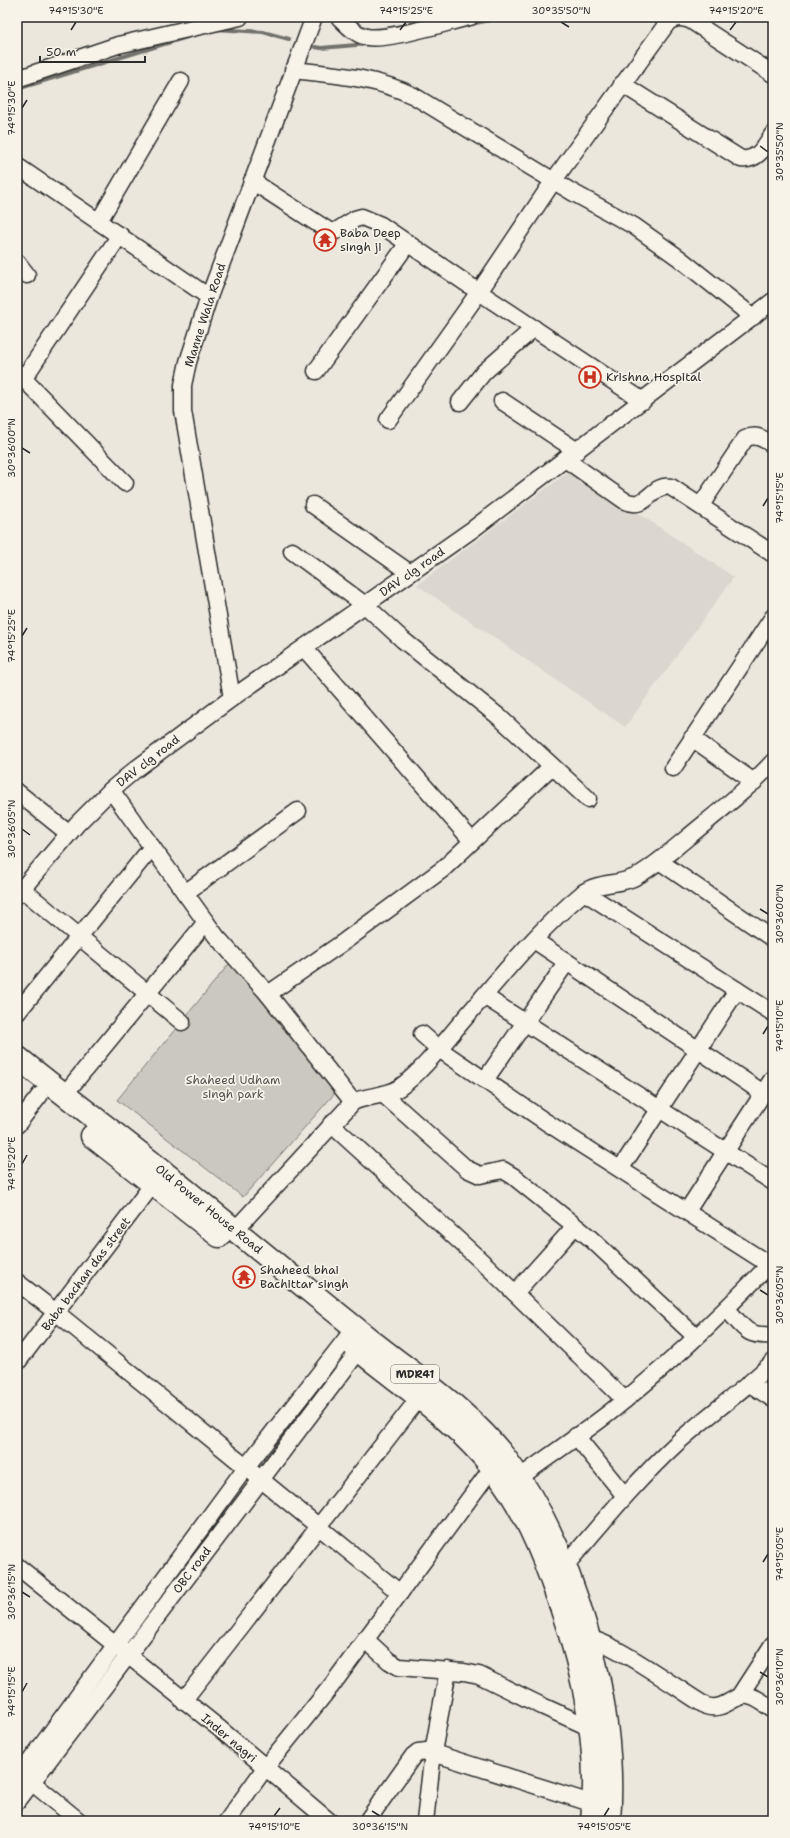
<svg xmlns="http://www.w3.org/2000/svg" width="790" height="1838" font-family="'Shantell Sans',sans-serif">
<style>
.built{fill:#dbd7ce}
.green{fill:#cbc8bf;stroke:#7b7a75}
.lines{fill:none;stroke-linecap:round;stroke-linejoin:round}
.stream{stroke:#72716c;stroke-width:4}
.minor-casing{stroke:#2b2b2b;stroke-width:19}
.highway-casing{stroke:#2b2b2b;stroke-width:25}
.minor{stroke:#f7f3e8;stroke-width:16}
.highway{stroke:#f7f3e8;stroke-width:22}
.ticks{fill:none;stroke:#2b2b2b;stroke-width:1.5}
.labels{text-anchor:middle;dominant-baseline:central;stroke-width:3.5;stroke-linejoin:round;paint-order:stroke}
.shield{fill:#f7f3e8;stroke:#686764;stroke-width:1}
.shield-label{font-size:11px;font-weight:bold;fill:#2b2b2b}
.poi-label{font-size:12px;fill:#2b2b2b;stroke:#f7f3e8;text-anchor:start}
.street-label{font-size:12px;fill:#2b2b2b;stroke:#f7f3e8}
.park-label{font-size:12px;fill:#535250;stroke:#f7f3e8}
.neatline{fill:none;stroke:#2b2b2b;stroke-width:1.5}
.ticks-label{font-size:10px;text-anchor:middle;fill:#2b2b2b}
</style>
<rect width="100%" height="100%" fill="#ebe7dd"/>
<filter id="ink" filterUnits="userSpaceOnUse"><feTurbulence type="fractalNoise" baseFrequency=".025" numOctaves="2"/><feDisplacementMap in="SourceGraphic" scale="8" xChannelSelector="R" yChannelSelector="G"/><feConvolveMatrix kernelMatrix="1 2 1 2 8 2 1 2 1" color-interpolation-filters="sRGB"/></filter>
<g filter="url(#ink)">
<path class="built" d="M572,469L734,577L625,727L417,585Z"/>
<path class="green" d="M238,953L336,1092L243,1197L117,1100Z"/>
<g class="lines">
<g class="stream">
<path d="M471,24L503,17"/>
<path d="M216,29L263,32L289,39"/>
<path d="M315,47L321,48L368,44"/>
<path d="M17,89L187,37"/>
</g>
<g class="minor-casing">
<g id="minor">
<path d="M339,17C347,25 356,35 367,37C387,41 447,22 470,17"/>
<path d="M293,70C336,75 374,77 414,96L572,192L634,226L679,258L753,317"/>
<path d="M17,79L118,45L240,17"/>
<path d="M622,84L741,159C758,161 764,147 773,134"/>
<path d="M17,166L209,297"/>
<path d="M252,181L329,231H336L355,219L362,217L381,225L479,292L643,401"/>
<path d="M99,221L181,81"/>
<path d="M17,262L27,275"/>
<path d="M316,371L408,243"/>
<path d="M17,372L125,483"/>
<path d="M24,378L120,235"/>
<path d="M502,401L577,451"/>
<path d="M460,402L484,372L534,328"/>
<path d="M388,420L479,292L554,180L668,22C676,17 681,17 690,20L773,74"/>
<path d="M565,459L625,501C648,511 651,483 671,487L773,554"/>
<path d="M313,505L410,573"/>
<path d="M701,505L745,439C756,433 764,439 773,445"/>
<path d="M292,551L365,605L403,640L498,716L588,799"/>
<path d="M304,648L472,841"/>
<path d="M232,698L183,411V385L188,362L209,297L314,17"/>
<path d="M692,738L754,782"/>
<path d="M673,768L773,617"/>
<path d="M111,790L216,936L268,994L353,1102"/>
<path d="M17,792L68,833"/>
<path d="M659,861L773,939"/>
<path d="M22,889L182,1022"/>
<path d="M584,892L773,1013"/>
<path d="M185,893L298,811"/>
<path d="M17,895L77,824L111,790L136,769L232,698L473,529L773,301"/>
<path d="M534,940L763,1093"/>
<path d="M268,994L345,941L443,869L552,766"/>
<path d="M484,996L773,1182"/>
<path d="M17,1013L152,847"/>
<path d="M422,1034L439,1049L546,1122L773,1267"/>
<path d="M485,1080L567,962"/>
<path d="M64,1095L206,922"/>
<path d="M384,1095L467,1169L480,1175L503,1170L513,1176L589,1237L696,1337"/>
<path d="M331,1124L490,1269L625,1400"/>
<path d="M17,1125L40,1095"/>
<path d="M621,1168L737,990"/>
<path d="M687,1211L773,1078"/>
<path d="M235,1230L353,1102C368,1095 385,1097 399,1088C422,1072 446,1040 465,1018C502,975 539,929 583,893C599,881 620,886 637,876C655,866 671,851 687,838C717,813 747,790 773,762"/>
<path d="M17,1282L57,1313L400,1593"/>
<path d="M515,1293L575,1226"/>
<path d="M727,1309C744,1328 746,1337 773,1335"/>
<path d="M17,1363L153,1184"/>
<path d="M750,1384L773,1399"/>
<path d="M576,1436L625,1496"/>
<path d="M519,1478C550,1455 584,1433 614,1409C670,1364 721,1315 770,1264"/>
<path d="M17,1566L220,1729L329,1821"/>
<path d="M564,1567C601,1524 636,1481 677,1443C708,1415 743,1391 773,1362"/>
<path d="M581,1638C603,1633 683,1693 706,1706C725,1712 734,1693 748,1696C757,1697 766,1705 773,1710"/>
<path d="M365,1639L389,1661L399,1667L464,1672L479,1675L542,1706L591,1728"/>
<path d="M738,1698L773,1644"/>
<path d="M183,1701L419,1398"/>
<path d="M23,1775L79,1821"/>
<path d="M17,1779L246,1467L353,1330"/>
<path d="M17,1802L366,1341"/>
<path d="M227,1821L265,1768L332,1685L492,1468"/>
<path d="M367,1821L413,1756L418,1752L427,1751L594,1804"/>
<path d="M425,1821L433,1752L448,1670"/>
</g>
</g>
<g class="highway-casing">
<g id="highway">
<path d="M17,1057C66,1097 117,1134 166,1174C233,1228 300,1284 368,1338C415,1376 469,1410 506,1459C576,1552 618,1705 609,1821"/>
<path d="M92,1136L219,1236"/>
<path d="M351,1343C366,1357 383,1369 398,1381C432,1407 465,1434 492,1467C518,1499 537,1540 551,1579C580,1655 601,1739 592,1821"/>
</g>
</g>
<use href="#minor" class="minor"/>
<use href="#highway" class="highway"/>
</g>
</g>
<path class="ticks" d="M561,22L569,27M71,30L76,22M400,30L406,22M730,30L736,22M22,108L27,100M760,146L768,152M22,448L30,453M763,506L768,498M22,636L27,628M22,829L30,835M760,909L768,914M763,1034L768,1026M22,1164L27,1155M760,1290L768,1295M763,1562L768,1554M22,1592L30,1597M760,1672L768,1677M22,1692L27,1683M372,1811L380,1816M274,1816L280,1808M604,1816L609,1808"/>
<defs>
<g id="temple-ring" transform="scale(1.15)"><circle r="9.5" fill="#f7f3e8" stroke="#c8321e" stroke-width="1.5"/><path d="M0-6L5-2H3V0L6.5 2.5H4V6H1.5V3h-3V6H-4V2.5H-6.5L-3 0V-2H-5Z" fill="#c8321e"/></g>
<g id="hospital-ring" transform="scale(1.15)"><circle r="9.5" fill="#f7f3e8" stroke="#c8321e" stroke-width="1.5"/><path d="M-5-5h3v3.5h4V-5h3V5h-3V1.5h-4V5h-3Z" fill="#c8321e"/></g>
</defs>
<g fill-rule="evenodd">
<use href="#temple-ring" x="325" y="240"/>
<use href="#hospital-ring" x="590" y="377"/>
<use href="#temple-ring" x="244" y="1277"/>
</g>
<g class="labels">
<rect class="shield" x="391" y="1365" width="48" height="18" rx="3"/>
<g class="shield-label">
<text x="415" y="1374">MDR41</text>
</g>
<g class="poi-label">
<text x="340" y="233">Baba Deep<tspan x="340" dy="14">singh ji</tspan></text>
<text x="606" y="377">Krishna Hospital</text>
<text x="260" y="1270">Shaheed bhai<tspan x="260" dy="14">Bachittar singh</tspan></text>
</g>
<g class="street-label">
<text transform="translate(205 315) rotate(-72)">Manne Wala Road</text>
<text transform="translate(412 572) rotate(-35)">DAV clg road</text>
<text transform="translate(148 761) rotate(-38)">DAV clg road</text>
<text transform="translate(209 1209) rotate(39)">Old Power House Road</text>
<text transform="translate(86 1274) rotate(-53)">Baba bachan das street</text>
<text transform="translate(192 1570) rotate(-53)">OBC road</text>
<text transform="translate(229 1738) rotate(40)">Inder nagri</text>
</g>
<g class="park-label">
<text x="233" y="1080">Shaheed Udham<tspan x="233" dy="14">singh park</tspan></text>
</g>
</g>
<rect width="790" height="1838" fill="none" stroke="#f7f3e8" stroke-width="44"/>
<path d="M40 56v6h105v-6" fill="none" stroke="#2b2b2b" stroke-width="2"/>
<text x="46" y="56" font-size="12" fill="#2b2b2b" stroke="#f7f3e8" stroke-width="3" paint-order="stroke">50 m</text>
<rect x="22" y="22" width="746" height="1794" class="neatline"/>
<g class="ticks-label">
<text x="76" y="14">74°15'30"E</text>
<text x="406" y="14">74°15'25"E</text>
<text x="561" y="14">30°35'50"N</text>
<text x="736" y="14">74°15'20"E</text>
<text transform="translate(11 108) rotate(-90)" y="4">74°15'30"E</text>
<text transform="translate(779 152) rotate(-90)" y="4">30°35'50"N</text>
<text transform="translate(11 448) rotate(-90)" y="4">30°36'00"N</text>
<text transform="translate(779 498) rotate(-90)" y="4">74°15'15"E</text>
<text transform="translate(11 636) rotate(-90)" y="4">74°15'25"E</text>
<text transform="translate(11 829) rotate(-90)" y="4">30°36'05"N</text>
<text transform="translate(779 914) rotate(-90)" y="4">30°36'00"N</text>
<text transform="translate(779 1026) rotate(-90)" y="4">74°15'10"E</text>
<text transform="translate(11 1164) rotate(-90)" y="4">74°15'20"E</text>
<text transform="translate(779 1295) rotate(-90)" y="4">30°36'05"N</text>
<text transform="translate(779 1554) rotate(-90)" y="4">74°15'05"E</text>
<text transform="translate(11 1592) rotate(-90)" y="4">30°36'15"N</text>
<text transform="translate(779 1677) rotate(-90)" y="4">30°36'10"N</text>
<text transform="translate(11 1692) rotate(-90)" y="4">74°15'15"E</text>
<text x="274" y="1830">74°15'10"E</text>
<text x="380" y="1830">30°36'15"N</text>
<text x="604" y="1830">74°15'05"E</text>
</g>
</svg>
